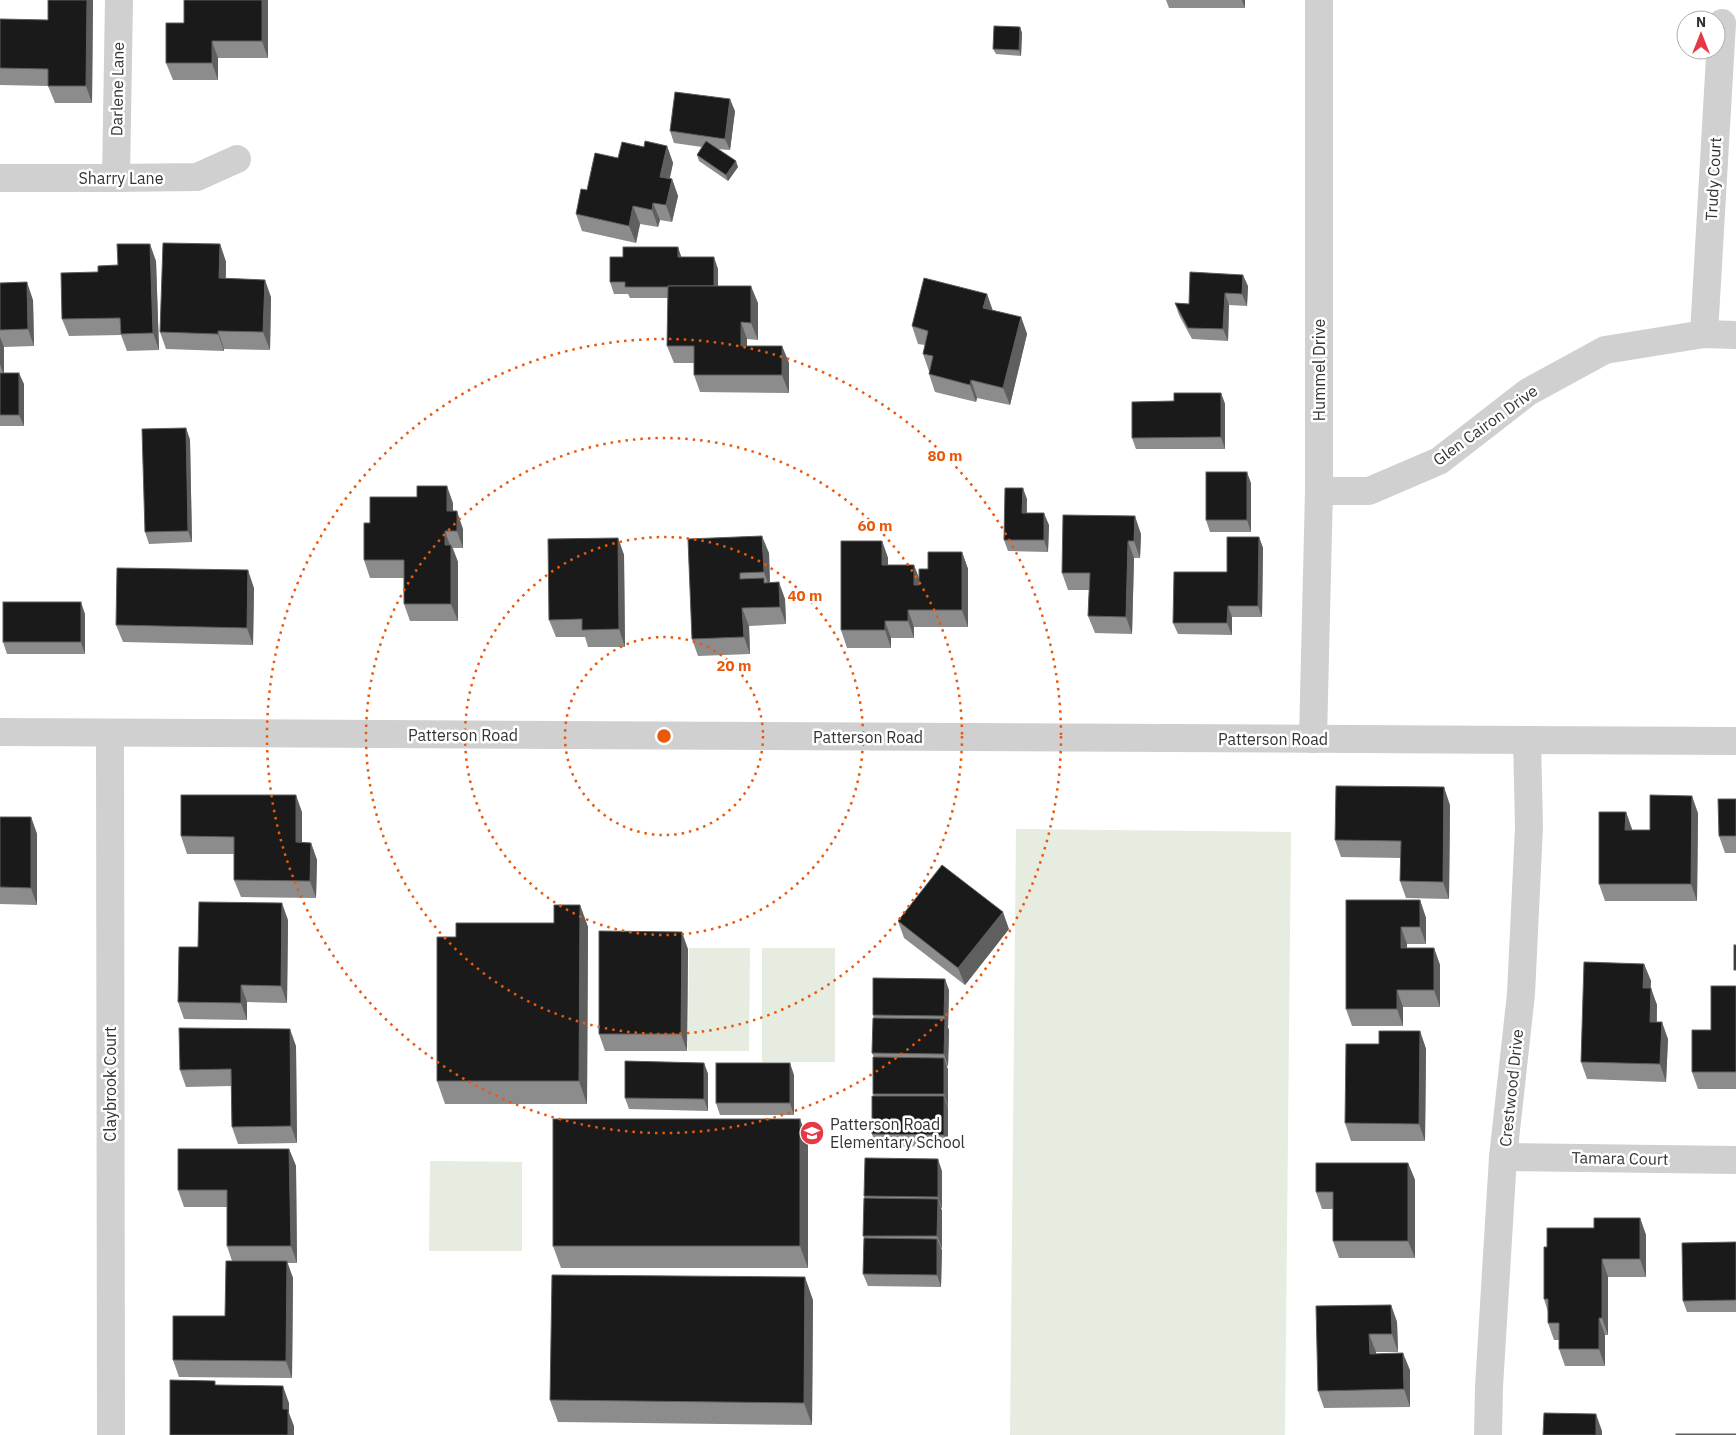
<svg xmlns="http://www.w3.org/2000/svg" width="1736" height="1435" font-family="'IBM Plex Sans',sans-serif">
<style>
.green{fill:#e6ecdf}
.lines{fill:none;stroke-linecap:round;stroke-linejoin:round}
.minor{stroke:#d0d0d0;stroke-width:28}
.wall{fill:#8c8c8c}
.shaded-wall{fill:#5f5f5f}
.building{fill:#1a1a1a;stroke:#5f5f5f}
.ring{fill:none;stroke:#e8590c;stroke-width:2.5;stroke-dasharray:2.5 5}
.labels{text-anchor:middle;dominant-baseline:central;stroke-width:5;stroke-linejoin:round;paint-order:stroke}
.street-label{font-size:16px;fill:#333;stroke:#fff}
.poi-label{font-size:16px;fill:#333;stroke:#fff;text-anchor:start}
.centre{fill:#e8590c;stroke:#fff;stroke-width:2.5}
.ring-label{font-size:15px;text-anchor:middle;font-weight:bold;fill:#e8590c;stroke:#fff;stroke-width:5;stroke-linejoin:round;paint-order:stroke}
</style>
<rect width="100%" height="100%" fill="#fff"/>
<g class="green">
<path d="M1016,829L1291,832L1285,1435H1010Z"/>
<path d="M689,948H750L749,1051H688Z"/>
<rect x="762" y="948" width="73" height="114"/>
<path d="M430,1161L522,1162V1251H429Z"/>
</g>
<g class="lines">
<g class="minor">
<path d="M0,178H116L197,177L237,159"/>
<path d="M116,178L119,0"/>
<path d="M1704,334L1722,23"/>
<path d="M1319,491H1369L1439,461L1528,392L1605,350L1704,334L1736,335"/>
<path d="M0,732L1736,741"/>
<path d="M110,733L111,1435"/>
<path d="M1313,739L1319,491V0"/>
<path d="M1503,1157L1736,1160"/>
<path d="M1488,1435L1489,1387L1503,1157L1521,994L1529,827L1527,740"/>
</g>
</g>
<g class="wall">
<path d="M93,0L92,103H55L48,86L0,85V19L48,20Z"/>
<path d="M184,0H268V58H218V80H173L166,63L184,23Z"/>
<path d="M1166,0H1245V8H1169Z"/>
<path d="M1020,27L1022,33L1021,56L996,54L993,49Z"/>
<path d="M735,111L730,150L717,149L738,167L728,181L699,161L697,155L702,147L674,143L670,131Z"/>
<path d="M667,146L673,163L670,178L672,179L678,196L672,222L660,220L658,227L640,224L636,243L582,231L576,214L587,190L618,158L644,147Z"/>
<path d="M220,244L226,262V278L271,297L270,350L224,349V351L166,349L160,332Z"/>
<path d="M678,247L681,257L718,269V286L758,303V340L747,339V346H782L789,363V393L700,392L694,375V363H674L667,346L668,298H630L628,294H614L610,282L623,257Z"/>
<path d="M156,261L159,350L127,351L121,335L69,336L62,319L98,272L118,265Z"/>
<path d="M0,283L33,300L34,346L4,347V373L24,384V426H0Z"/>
<path d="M1248,286L1247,306L1229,305L1228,341L1192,339L1179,315L1175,303L1189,304Z"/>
<path d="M987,294L992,310L1021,317L1027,334L1010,405L977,398L976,402L935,392L929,374L930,371H929L923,354L925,345L918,344L912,326Z"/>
<path d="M1221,393L1225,404V449H1136L1132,438L1174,401Z"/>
<path d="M186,428L190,440L192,542L149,544L145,532Z"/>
<path d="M1251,483V532H1210L1206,520Z"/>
<path d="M1027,499V513L1049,525L1048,552L1008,551L1004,540Z"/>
<path d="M453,503V511L463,529V548H453L458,562V621H410L404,604V578H370L364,560Z"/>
<path d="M1141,534L1140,558H1134L1132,634L1095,633L1088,616L1089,590H1068L1062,573Z"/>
<path d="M1259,537L1263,548L1262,617H1232V635L1178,634L1173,623L1227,572Z"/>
<path d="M618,538L624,555L625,647H588L585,637H556L549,620Z"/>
<path d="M688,539L769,553L770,582L785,599L786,624L749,626L750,654L698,656L692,639Z"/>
<path d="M882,541L888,558V565L919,578L928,569L962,552L968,569V627H914V638H891V648H847L841,630Z"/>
<path d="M254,588L253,645L123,642L116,625Z"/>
<path d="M85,614V654H7L3,642Z"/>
<path d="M1736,799V853H1725L1719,836Z"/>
<path d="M1450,805L1449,899L1406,898L1400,881V858L1341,857L1335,840Z"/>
<path d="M302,812V842L311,843L317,860L316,898L241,897L234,880V854H187L181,836Z"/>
<path d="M1626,812L1632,830H1650L1698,813L1697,901H1605L1599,884Z"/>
<path d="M0,817H31L37,834V905L0,904Z"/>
<path d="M1346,900H1420L1426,918V944H1407V948H1434L1440,965V1007H1403V1026H1352L1346,1009Z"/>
<path d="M580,905L588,927L587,1104H445L437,1081L456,937L554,923Z"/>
<path d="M288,920L287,1003L247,1002V1020L184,1019L178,1002L198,947Z"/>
<path d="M898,921L1009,929L965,985L904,938Z"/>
<path d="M688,949L687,1051H605L599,1034Z"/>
<path d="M1644,964L1651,981L1650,988L1657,1005V1022L1668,1039L1666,1082L1587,1079L1581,1062Z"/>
<path d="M1736,986V1089H1698L1692,1072L1711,1030Z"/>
<path d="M949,990L948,1028L949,1030L948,1066H947L948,1070V1147L876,1146L872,1134L874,1096L873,1094L874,1057L872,1053L874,1018L873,1015Z"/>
<path d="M1420,1031L1426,1049L1425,1141H1351L1345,1123L1379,1044Z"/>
<path d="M296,1046L297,1143L238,1144L232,1127L231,1086L186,1087L180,1070Z"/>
<path d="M704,1063L708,1074V1111L629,1109L625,1098Z"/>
<path d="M794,1075V1115H720L716,1103Z"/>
<path d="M800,1119L808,1142V1268H561L553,1246Z"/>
<path d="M289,1149L296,1166L297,1263H287L293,1278L292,1378L179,1377L173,1360L225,1316L232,1261L227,1246V1207H184L178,1190Z"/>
<path d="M1408,1163L1415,1180V1258H1339L1333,1241V1209H1322L1316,1192Z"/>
<path d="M942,1171V1208H941L942,1211V1248H941L942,1250L941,1287L868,1286L863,1274L864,1238L863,1236L865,1198L864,1196Z"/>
<path d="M1640,1218L1646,1235V1277H1608V1335H1605V1366H1565L1559,1349V1340H1554L1548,1323V1312L1544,1299L1547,1247L1594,1228Z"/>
<path d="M1736,1242V1312H1687L1683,1301Z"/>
<path d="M813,1300L812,1425L558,1422L550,1400Z"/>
<path d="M1391,1305L1397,1322L1398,1352H1376V1354L1410,1370V1407L1324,1408L1318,1391Z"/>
</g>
<g class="shaded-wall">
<path d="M87,0H93L92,103L86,86Z"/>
<path d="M262,0H268V58L262,41Z"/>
<path d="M1242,0H1245V8Z"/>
<path d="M1020,27L1022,33L1021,56L1019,50Z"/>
<path d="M212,41L218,58V80L212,63Z"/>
<path d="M730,99L735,111L730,150L725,139Z"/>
<path d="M667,146L673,163L666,194L660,177Z"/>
<path d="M736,161L738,167L728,181L726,175Z"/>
<path d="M672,179L678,196L672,222L666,205Z"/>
<path d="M653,203L660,220L658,227L652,210Z"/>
<path d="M633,206L640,224L636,243L629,226Z"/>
<path d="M150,244L156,261L159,350L153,333Z"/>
<path d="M220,244L226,262L225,295L219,278Z"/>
<path d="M678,247L682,259L678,257Z"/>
<path d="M714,257L718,269V298L714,287Z"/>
<path d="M1243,275L1248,286L1247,306L1242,294Z"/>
<path d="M265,280L271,297L270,350L263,332Z"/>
<path d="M27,282L33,300L34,346L28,329Z"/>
<path d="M751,286L758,303V340L751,323Z"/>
<path d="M1225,293L1229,305L1228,341L1223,329Z"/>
<path d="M987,294L993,311L983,308Z"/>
<path d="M1021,317L1027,334L1010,405L1003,388Z"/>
<path d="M741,322L747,339V363L741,346Z"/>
<path d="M218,331L224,349V351L218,334Z"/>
<path d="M0,337L4,347V376L0,364Z"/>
<path d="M782,346L789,363V393L782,375Z"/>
<path d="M19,373L24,384V426L19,415Z"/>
<path d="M971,380L977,398L976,402L970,385Z"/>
<path d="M1221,393L1225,404V449L1221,437Z"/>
<path d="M186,428L190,440L192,542L188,531Z"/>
<path d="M1247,472L1251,483V532L1247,520Z"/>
<path d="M447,486L453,503V529L447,511Z"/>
<path d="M1023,488L1027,499L1026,524L1022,513Z"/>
<path d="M457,511L463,529V548L457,531Z"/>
<path d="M1044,513L1049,525L1048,552L1044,540Z"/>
<path d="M1135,516L1141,534L1140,558L1134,541Z"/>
<path d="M445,531L451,548L445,545Z"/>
<path d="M762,536L769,553L770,589L764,572Z"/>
<path d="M1259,537L1263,548L1262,617L1258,606Z"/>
<path d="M618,538L624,555L625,647L619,629Z"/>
<path d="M882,541L888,558V583L882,565Z"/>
<path d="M1128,541L1134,558L1132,634L1126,617Z"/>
<path d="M451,545L458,562V621L451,604Z"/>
<path d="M962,552L968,569V627L962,610Z"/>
<path d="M914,565L921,583V602L914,585Z"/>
<path d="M248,570L254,588L253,645L247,628Z"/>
<path d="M779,582L785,599L786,624L780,607Z"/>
<path d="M81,602L85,614V654L81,642Z"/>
<path d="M1228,606L1232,617V635L1227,623Z"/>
<path d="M742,608L749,626L750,654L744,637Z"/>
<path d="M908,610L914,627V638L908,621Z"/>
<path d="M885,621L891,638V648L885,630Z"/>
<path d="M1444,787L1450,805L1449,899L1443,882Z"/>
<path d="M296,795L302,812V859L296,842Z"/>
<path d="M1692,796L1698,813L1697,901L1691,884Z"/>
<path d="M1626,812L1632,829V847L1625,830Z"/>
<path d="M31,817L37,834V905L31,888Z"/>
<path d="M311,843L317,860L316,898L310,881Z"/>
<path d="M1420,900L1426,918V944L1420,927Z"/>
<path d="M282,903L288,920L287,1003L281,986Z"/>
<path d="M580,905L588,927L587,1104L579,1081Z"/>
<path d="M1003,912L1009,929L965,985L958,968Z"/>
<path d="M1401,927L1407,944V965L1401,948Z"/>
<path d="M682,932L688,949L687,1051L681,1034Z"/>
<path d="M1434,948L1440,965V1007L1434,990Z"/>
<path d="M1644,964L1651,981L1650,1005L1643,988Z"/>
<path d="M945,979L949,990L948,1028L944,1016Z"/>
<path d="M241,985L247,1002V1020L241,1003Z"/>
<path d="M1651,988L1657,1005L1656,1039L1650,1022Z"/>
<path d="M1397,990L1403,1007V1026L1397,1009Z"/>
<path d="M945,1019L949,1030L948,1066L944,1054Z"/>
<path d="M1662,1022L1668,1039L1666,1082L1660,1064Z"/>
<path d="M290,1029L296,1046L297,1143L291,1126Z"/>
<path d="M1420,1031L1426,1049L1425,1141L1419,1124Z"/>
<path d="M944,1058L948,1070V1106L944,1094Z"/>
<path d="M704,1063L708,1074V1111L704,1099Z"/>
<path d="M790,1063L794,1075V1115L790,1103Z"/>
<path d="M944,1096L948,1108V1147L944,1135Z"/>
<path d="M800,1119L808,1142V1268L800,1246Z"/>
<path d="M289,1149L296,1166L297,1263L291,1246Z"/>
<path d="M938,1159L942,1171V1208L938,1197Z"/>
<path d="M1408,1163L1415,1180V1258L1408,1241Z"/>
<path d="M938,1199L942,1211V1248L937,1236Z"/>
<path d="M1640,1218L1646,1235V1277L1640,1259Z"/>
<path d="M937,1239L942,1250L941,1287L937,1275Z"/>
<path d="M1602,1259L1608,1277V1335L1602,1318Z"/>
<path d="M287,1261L293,1278L292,1378L286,1361Z"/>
<path d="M805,1277L813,1300L812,1425L804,1403Z"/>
<path d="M1391,1305L1397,1322L1398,1352L1392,1334Z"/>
<path d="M1599,1318L1605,1335V1366L1599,1349Z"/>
<path d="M1369,1334L1376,1352V1371L1370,1354Z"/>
<path d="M1403,1353L1410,1370V1407L1404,1389Z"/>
<path d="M283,1386L289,1403V1413L294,1426V1435H288L283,1409Z"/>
<path d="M1596,1414L1602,1431V1435H1596Z"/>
</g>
<g class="building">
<path d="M48,0H87L86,86H48V69L0,68V19L48,20Z"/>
<path d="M184,0H262V41H212V63H166V23H184Z"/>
<path d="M994,26L1020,27L1019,50L993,49Z"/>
<path d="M675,92L730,99L725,139L670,131Z"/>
<path d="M645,141L667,146L660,177L672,179L666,205L653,203L652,210L633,206L629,226L576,214L581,189L587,190L595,153L618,158L622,142L644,147Z"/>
<path d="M706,141L736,161L726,175L697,155Z"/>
<path d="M163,243L220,244L219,278L265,280L263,332L218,331V334L160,332Z"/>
<path d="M117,244H150L153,333L121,334L120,318L62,319L61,273L98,272V266L118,265Z"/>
<path d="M623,247H678V257H714V286H668V287H625V282H610V257H623Z"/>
<path d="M1190,272L1243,275L1242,294L1225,293L1223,329L1188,328L1175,303L1189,304Z"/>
<path d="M924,278L987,294L983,308L1021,317L1003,388L971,380L970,385L929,374L933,356L923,354L928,331L912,326Z"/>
<path d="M27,282L28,329L0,330V283Z"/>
<path d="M668,286H751V323L741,322V346H782V375H694V346H667Z"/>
<rect x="0" y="373" width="19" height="42"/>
<path d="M1174,393H1221V437L1132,438V402L1174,401Z"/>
<path d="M186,428L188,531L145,532L142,429Z"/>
<rect x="1206" y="472" width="41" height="48"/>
<path d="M417,486H447V511H457V531H445V545H451V604H404V560H364V523H370V497H417Z"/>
<path d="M1005,488H1023L1022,513H1044V540H1004Z"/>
<path d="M1063,515L1135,516L1134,541H1128L1126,617L1088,616L1090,573H1062Z"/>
<path d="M762,536L764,572L740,573V579L764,578V583L779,582L780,607L742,608L744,637L692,639L688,539Z"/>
<path d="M1227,537H1259L1258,606H1228L1227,623H1173L1174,572H1227Z"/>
<path d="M618,538L619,629L582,630V619L549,620L548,539Z"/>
<path d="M841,541H882V565H914V585H919V569H928V552H962V610H908V621H885V630H841Z"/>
<path d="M117,568L248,570L247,628L116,625Z"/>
<rect x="3" y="602" width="78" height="40"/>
<path d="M1336,786L1444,787L1443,882L1400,881L1401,841L1335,840Z"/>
<path d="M181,795H296V842L311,843L310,881L234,880V837L181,836Z"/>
<path d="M1650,795L1692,796L1691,884H1599V812H1626L1625,830H1650Z"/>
<path d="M1718,799H1736V836H1719Z"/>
<path d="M0,817H31V888L0,887Z"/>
<path d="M942,865L1003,912L958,968L898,921Z"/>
<path d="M1346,900H1420V927H1401V948H1434V990H1397V1009H1346Z"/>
<path d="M199,902L282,903L281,986L241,985V1003L178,1002L179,947H198Z"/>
<path d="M554,905H580L579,1081H437V937H456V923H554Z"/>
<path d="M599,931L682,932L681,1034H599Z"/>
<rect x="1734" y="945" width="2" height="25"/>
<path d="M1584,962L1644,964L1643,988H1651L1650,1022H1662L1660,1064L1581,1062Z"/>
<path d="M873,978L945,979L944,1016L873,1015Z"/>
<path d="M1711,986H1736V1072H1692V1030H1711Z"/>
<path d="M873,1018L945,1019L944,1054L872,1053Z"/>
<path d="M179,1028L290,1029L291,1126L232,1127L231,1069L180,1070Z"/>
<path d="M1379,1031H1420L1419,1124L1345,1123L1346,1044H1379Z"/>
<path d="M873,1057L944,1058V1094H873Z"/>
<path d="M625,1061L704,1063V1099L625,1098Z"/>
<rect x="716" y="1063" width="74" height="40"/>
<path d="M872,1096H944V1135L872,1134Z"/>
<rect x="553" y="1119" width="247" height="127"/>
<path d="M178,1149H289L291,1246H227V1190H178Z"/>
<path d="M865,1158L938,1159V1197L864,1196Z"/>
<path d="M1316,1163H1408V1241H1333V1192H1316Z"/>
<path d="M864,1198L938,1199L937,1236H863Z"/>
<path d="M1594,1218H1640V1259H1602V1318H1599V1349H1559V1323H1548V1299H1544V1247H1547V1228H1594Z"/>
<path d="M864,1238L937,1239V1275L863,1274Z"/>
<path d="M1736,1242V1300L1683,1301L1682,1243Z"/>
<path d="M226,1261H287L286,1361L173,1360V1316H225Z"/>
<path d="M552,1275L805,1277L804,1403L550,1400Z"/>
<path d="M1391,1305L1392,1334H1369L1370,1354L1403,1353L1404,1389L1318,1391L1316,1306Z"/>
<path d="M170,1380L215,1381V1385L283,1386V1409H288V1435H170Z"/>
<path d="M1544,1413L1596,1414V1435H1543Z"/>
<rect x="1676" y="1434" width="60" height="1"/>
</g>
<g class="ring">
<circle cx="664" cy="736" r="99"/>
<circle cx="664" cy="736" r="199"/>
<circle cx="664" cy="736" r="298"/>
<circle cx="664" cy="736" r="397"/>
</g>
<defs>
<g id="school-disc" transform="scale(1.25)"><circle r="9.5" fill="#e63946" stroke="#fff"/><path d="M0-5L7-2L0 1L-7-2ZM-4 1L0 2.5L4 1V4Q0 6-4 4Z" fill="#fff"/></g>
</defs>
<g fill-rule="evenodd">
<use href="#school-disc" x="812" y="1133"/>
</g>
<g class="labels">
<g class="street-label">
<text transform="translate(117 89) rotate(-89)">Darlene Lane</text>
<text x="121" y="178">Sharry Lane</text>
<text transform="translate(1713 179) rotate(-87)">Trudy Court</text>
<text transform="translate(1319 370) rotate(-90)">Hummel Drive</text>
<text transform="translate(1485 425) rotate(-36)">Glen Cairon Drive</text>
<text x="463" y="735">Patterson Road</text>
<text x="868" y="737">Patterson Road</text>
<text x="1273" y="739">Patterson Road</text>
<text transform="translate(110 1084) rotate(-90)">Claybrook Court</text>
<text transform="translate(1511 1088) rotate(-84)">Crestwood Drive</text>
<text transform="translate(1620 1158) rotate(1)">Tamara Court</text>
</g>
<g class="poi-label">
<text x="830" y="1124">Patterson Road<tspan x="830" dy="18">Elementary School</tspan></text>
</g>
</g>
<circle cx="664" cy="736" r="8" class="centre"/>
<g class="ring-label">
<text x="945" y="461">80 m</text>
<text x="875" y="531">60 m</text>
<text x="805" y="601">40 m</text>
<text x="734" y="671">20 m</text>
</g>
<g transform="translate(1701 35)"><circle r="24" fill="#ffffff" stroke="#adadad"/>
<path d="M0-4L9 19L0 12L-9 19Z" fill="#e63946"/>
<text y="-8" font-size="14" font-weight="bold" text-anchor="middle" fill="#333333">N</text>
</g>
</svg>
